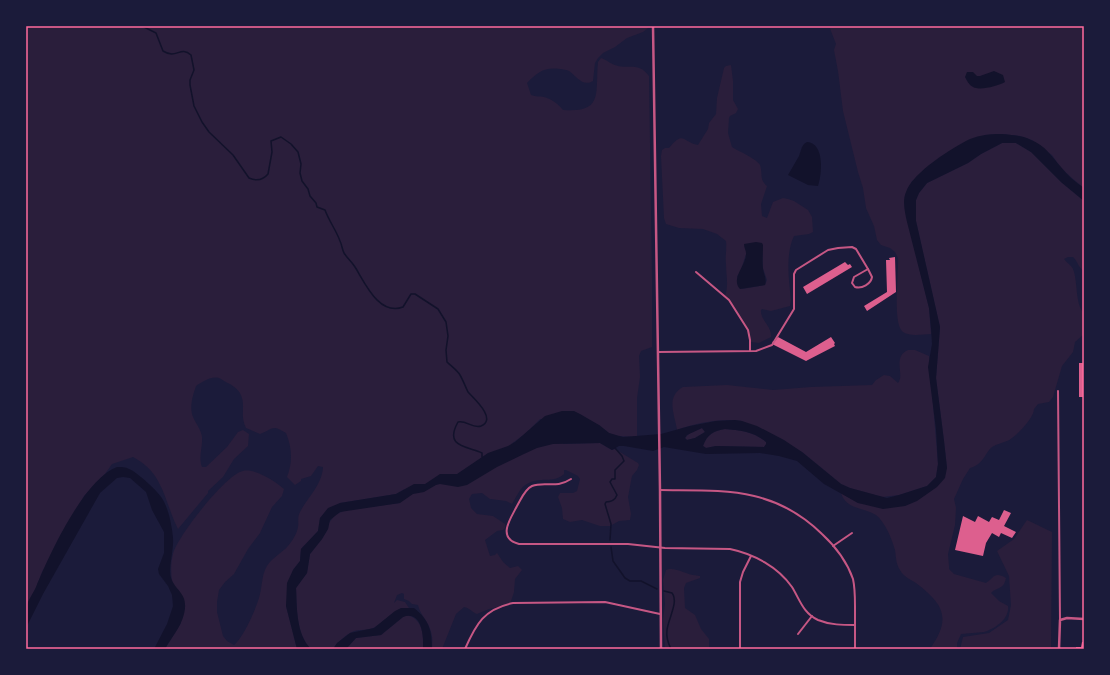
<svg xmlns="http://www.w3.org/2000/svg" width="1110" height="675" font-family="'Nunito Sans',sans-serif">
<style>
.green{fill:#2a1e3b;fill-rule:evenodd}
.water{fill:#12122b;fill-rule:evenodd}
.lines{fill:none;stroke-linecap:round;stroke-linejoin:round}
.stream{stroke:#12122b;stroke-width:1.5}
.building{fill:#dd5f8e}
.minor{stroke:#c65784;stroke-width:2}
.tertiary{stroke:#c65784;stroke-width:2.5}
.neatline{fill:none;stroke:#ff6b9d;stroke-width:1.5}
</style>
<rect width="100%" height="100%" fill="#1b1b3a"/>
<g class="green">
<path d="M26,26H648V28L643,32L627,38L615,47L603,53L598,58L595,63L593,81C583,87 577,77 569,71C567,70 563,69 560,69C544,67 538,72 527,83L531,95C536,97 540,96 544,97C552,99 558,104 563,110C604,113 595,93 598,62L601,58C607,60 609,63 615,65C628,70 638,61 649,76L652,278V347L641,351L639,356L640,377L637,398V437L617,436L609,433L599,425L540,419L525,434L511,444L563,436V444L600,443L612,450L615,449L638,463L639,465L637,470L632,476L628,497L631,514L630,520L619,521L610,526H600L582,520L570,522L563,519L562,508L558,497L560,493H573L577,491L580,479L578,476L566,470H564V474C553,484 540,476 527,484C520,487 516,498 512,504L506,501L491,499H490L482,493L472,494L469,499L471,508L477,514L493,516L505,524V528L503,530L497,531L485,540L490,556L495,555L497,553L503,562L510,568L518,566L522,570L515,579L514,592L510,604L489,609L477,614C472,612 470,608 464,607L456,614L442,649H432C432,644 433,637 431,632C429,622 420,615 418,605L412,604L409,601L404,599V594L402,593L397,595L394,603L397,600L405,602L409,608C394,608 387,620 375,627C369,631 361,629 354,631C346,634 337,643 333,649H311C296,634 297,608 296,588L307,573L310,554L322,539L328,529L329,523L335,515L346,510L400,503L405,489L396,494L340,503L320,518L318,531L301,549L300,561L293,570L286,606L297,649H165L181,623C177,600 167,576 173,554C177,537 226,474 243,471C255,468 275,481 284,489L282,496L272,507L260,533L248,549L234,574L225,582L219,590L217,602V612L223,636L227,641L234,645C244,637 257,607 260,594C262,586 262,577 265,570C269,559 281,554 288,546C292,541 297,534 298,527C299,522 297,517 300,512C308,497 322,485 323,467L318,466L311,476L301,479V481L295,485L287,477C293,461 292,448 286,433C271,424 274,429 260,434L246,428C240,415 245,409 242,398C240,391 236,388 230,384C226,383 222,379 219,378C211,376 202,382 196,386C193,395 189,407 193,417C196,424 201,429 202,437C203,447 198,457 202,467H206L227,447L238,432L243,430L249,434L248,446L234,459L223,477L208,491V493L178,529C164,501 164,473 133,457L112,464L105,474L84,496L42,572L36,588L26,607Z"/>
<path d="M829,26H1084V188L1073,179L1061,168L1052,155L1032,140L1020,136L1001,134L985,135L911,182L919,267L929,308L931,334C923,334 911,337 903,332C892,324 899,272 898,258L895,252L890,248L881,245L877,240L874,226L866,208L863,188L858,172L843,111L838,71L834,50L836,44Z"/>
<path d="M731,65L733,81V100L738,109L736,113L730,116L729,118L728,133L732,147C738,151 757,159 760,165C763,173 759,180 767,186L761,204L762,216L767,218L773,202L783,198L788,199L794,201L808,210L812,217L813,232L809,234L794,236C785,255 789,280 791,300L790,306L771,311L762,309L761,310C760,320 772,326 771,337L759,343L751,342L748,330L725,296C729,285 726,275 726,264C725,256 727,249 726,241L717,234L703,229L679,228L666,224L664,218L661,156L662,150L665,148H669C684,130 682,142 698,145L708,129L709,123L716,114L717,98L724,68L726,66ZM762,243L763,268L767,280L765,285L742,289L737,276L740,273L746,254V251Z"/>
<path d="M1002,143H1016L1031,152L1061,182L1084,201V271C1078,268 1078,261 1073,257H1068L1064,259C1067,263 1071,265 1073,269C1078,281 1075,305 1084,313V334L1075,342L1073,352L1062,366L1053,397L1049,402L1038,404L1034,409C1034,418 1015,438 1007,441C1002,443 997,444 992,447C984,454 984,464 970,468L963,479L954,499L956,508L955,525L948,554L949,566V569L954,574L986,583C994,578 994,571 1006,578C1004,588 1000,587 993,591L991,593L999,601L1008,606C1010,619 994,629 984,632C976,633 969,633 961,634L957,643V649H930C951,619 945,605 916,583C911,580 903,576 900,570C896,564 896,557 895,550C892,539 885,522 876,515C864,507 846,510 841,493L858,503L905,506L947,468L944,441L936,378L940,327L916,221V200L919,193L927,183L968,163L981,154Z"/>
<path d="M908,350H915L929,356L938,464L936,477L927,486L899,495L882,497L850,488L841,484L802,452L742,421C721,418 697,423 677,430C675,415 665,397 683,387L727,385L773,390L811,387L872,385L876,380L884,375L890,376L898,383C905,375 892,357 908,350Z"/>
<path d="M702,428L705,432L695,438L687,440L685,438L690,433Z"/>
<path d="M725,429C740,430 754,432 766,442L767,444L764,447L716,446L706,448L703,446C707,434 714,431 725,429Z"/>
<path d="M1027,520L1052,532L1051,649H960L963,637L989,633L1008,620L1011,605L1009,576L997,551L1014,539Z"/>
<path d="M669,569C676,569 680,571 686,573C690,575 696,575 700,576V578L686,583L684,588L685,608L695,615L701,629L709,639V649H665L663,620L665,604L663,580L666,570Z"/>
<path d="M407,615C423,619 424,636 423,649H346L356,638L381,635L403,617Z"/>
</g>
<g class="water">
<path d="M994,71L1003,75L1005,82C998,86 980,91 973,87C969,85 967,81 965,77L967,72H973L977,76H980Z"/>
<path d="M1001,134C1011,135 1022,135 1031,140C1045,145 1052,157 1061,167C1067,175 1075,182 1084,188V201L1061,182L1031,152L1016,143H1002L981,154L968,163L927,183L919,193L916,200V221L940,327L936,378L944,441L947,468L945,478L937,487L917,501L905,506L883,509L858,503L824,484L797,461L779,456L760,453L706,454L664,447L653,451L624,446H619L612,450L600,443L553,444L537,448L524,454L497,467L467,485L458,487L440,484L436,485L424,492L413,494L400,503L340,512L330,520L328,529L322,539L310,554L307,573L296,588C297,608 296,634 311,649H297L286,606L287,583L293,570L300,561L301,549L318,531L320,518L328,508L340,503L396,494L414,484H425L440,474H457L488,453L508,446L515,442L545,416L562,411H574L580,414L599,425L609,433L623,437L661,434L690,426L716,421L735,420L742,421L757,426L784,440L802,452L841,484L850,488L887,498L899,495L927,486L936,477L938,464L936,429L928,367L932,344L931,328L929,308L907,222C905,213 902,201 906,192C913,172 952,148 970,139C980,135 990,134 1001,134ZM702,428L705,432L695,438L687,440L685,438L687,435ZM725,429C740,430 755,432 766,442V444L764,447L716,446L706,448L703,446C707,434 714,431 725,429Z"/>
<path d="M807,142C825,143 822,175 818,186L808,185L788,175L799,156L802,147L804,144Z"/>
<path d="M756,242L762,243L763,245C763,253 762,261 763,269C764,275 767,279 765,285L740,289C730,278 747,265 746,253C746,250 744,248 744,244Z"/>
<path d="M117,467C121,467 126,467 129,469C137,472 159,492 163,500C169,510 172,527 173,538C174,550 168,568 171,578C176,592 189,593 184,614C181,627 171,638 165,649H154L167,624L173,606L172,595L168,586L159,574L158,569L164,553V532L152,510L146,492L130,478L123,477L117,478L100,493L43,594L26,628C26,622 24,613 26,607C28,600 33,594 36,587C49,555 84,479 117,467Z"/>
<path d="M401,608H414C429,620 432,630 432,649H423C424,637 422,610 403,617L381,635L356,638L346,649H333L337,643L350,633L374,628L395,611Z"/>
</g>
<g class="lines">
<g class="stream">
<path d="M142,26L156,33L163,51C177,60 180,45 191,55L194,70L190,80V85L194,106L202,122L209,132L233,155L249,178C256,181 263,180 268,174L272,152L271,141L281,137L291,144L298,152L301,164L300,173L302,181L308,189L310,196L316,203L317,207L325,210C329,221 336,230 340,241C342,245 342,249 344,253C347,258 352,262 355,267C365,283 379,316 403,307L411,294H415L438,309L446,322L448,336L446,350L447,362C451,366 457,370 460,375C463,380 465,386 468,392C472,397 498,419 481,426C473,429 466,420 458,422C444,447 466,446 482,453V457"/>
<path d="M610,540L611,524L605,504L606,502C611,502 615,500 617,495L610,482L612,479H615V470L624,461L622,456L615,448"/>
<path d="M611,547L613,561L625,578L630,581H641L657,589"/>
<path d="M664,591L672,593C679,602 668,619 667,630C666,637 668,643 671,649"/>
</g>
</g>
<g class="building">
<path d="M895,257L896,292L867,311L864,306L887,292L886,260H890L889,258Z"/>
<path d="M845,262L848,265L850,264L852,267L807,294L803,287Z"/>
<path d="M778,337L806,352L831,337L835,343L834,344L835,346L806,361L772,344L773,341H775Z"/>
<rect x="1079" y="363" width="5" height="34"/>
<path d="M1004,510L1011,513L1004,526L1016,532L1012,538L1001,533L999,537L992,533L986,543L983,556L955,550L963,516L975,522L978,516L989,522L992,517L999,520Z"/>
<path d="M1082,642H1084V649H1076V647H1081Z"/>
</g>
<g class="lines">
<g class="minor">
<path d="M868,269L872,277C871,284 862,289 855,287L852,283L854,277Z"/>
<path d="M696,272L729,300L748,330L750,340V351"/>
<path d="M658,352L756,351L772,345L794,309V274L796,270L828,250L838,248L852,247L856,249L868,269"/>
<path d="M1058,391L1060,620"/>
<path d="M571,479C556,489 545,481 532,486C525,489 521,499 517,506C511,518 496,538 519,544H628L665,548L730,549C754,554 778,567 792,587C800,600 803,613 818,620C830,625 843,625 855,625"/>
<path d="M660,490C723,491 773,486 822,534C835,546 847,562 853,579C855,588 855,597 855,606C855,621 855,635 855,649"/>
<path d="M833,546L852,533"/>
<path d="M798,634L812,616"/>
<path d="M465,649C476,624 484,609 513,603L605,602L660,614"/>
<path d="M740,649V582L743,572L751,556"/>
</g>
<g class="tertiary">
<path d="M653,26L660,490L661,649"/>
<path d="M1059,649L1060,620L1067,618L1084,619"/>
</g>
</g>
<rect width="1110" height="675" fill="none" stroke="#1b1b3a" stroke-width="54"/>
<rect x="27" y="27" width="1056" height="621" class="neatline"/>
</svg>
